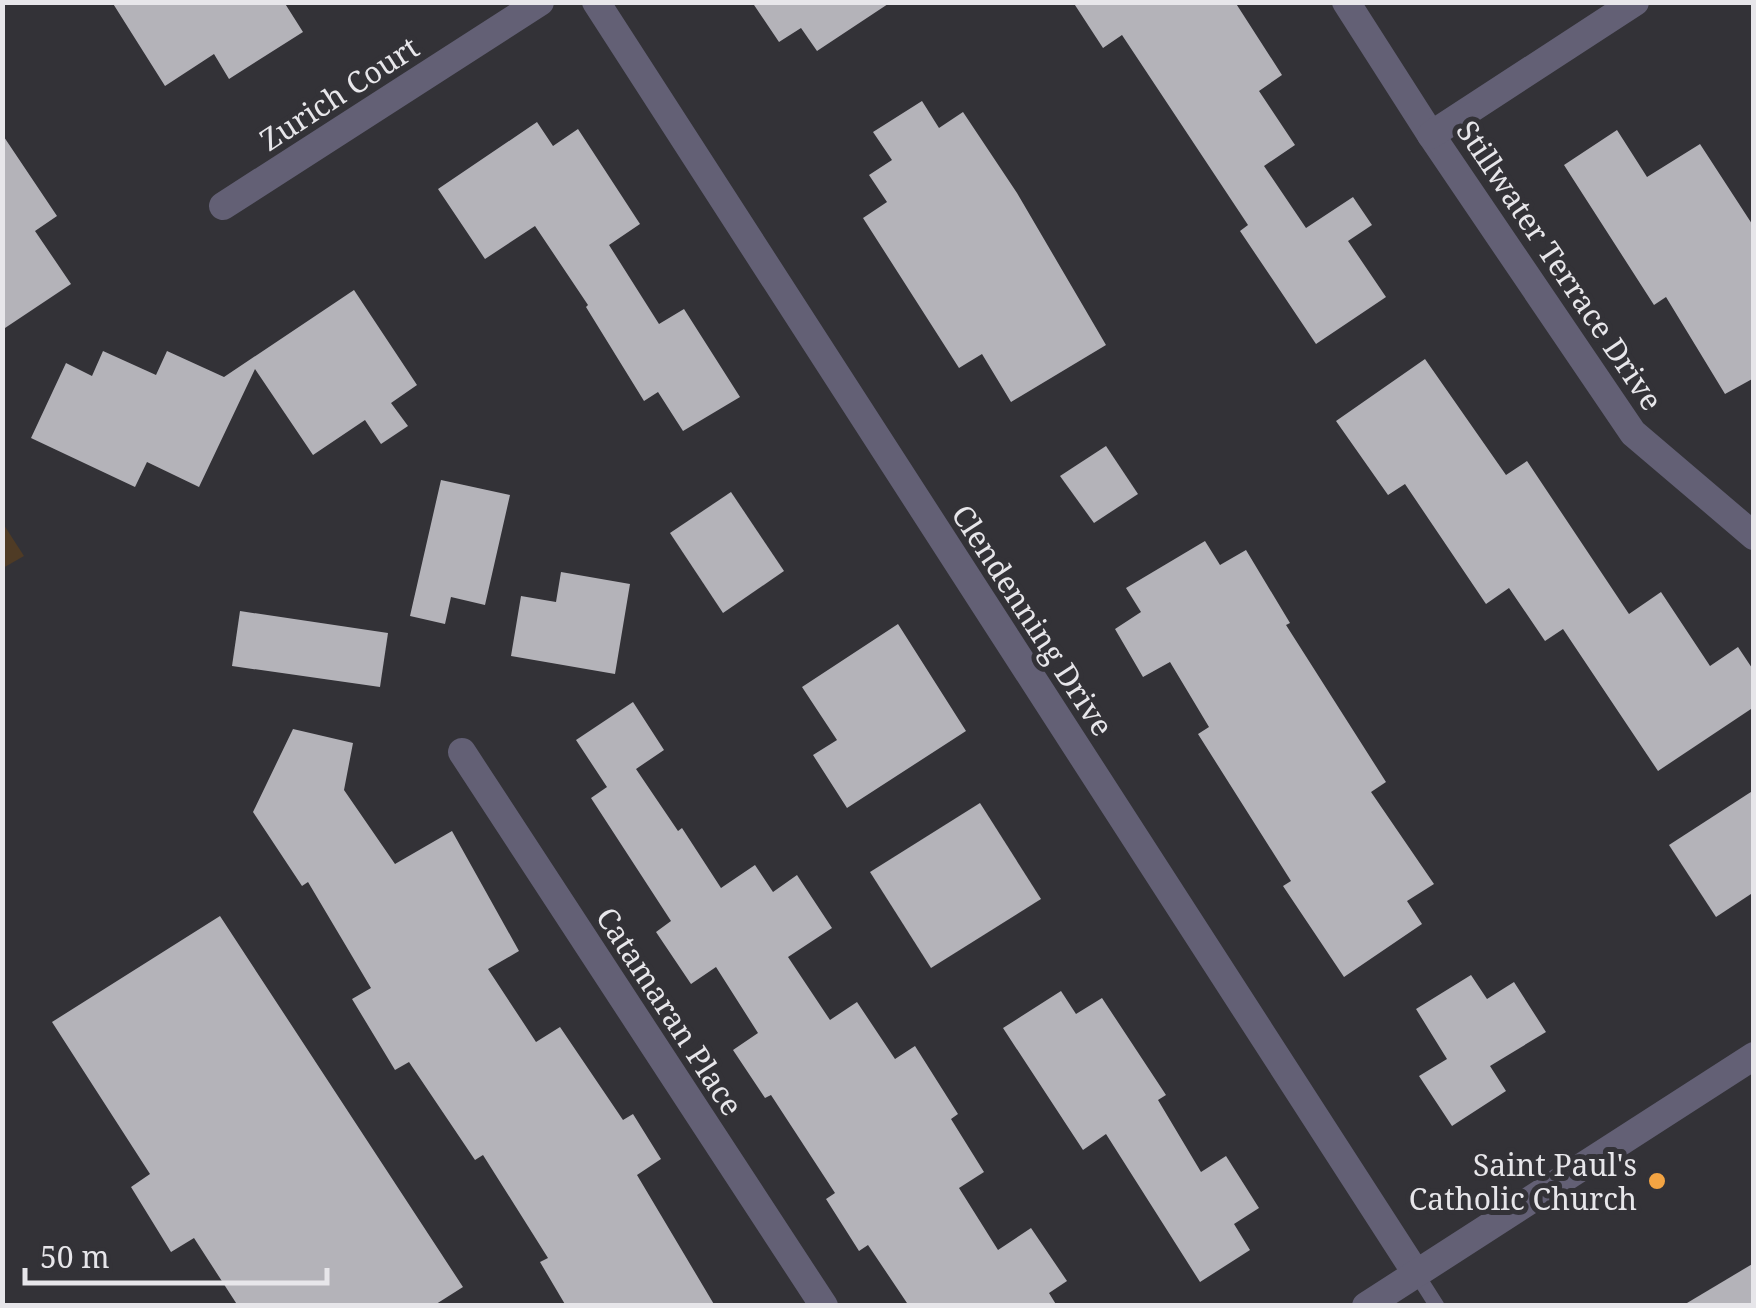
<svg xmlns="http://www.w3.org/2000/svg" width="1756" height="1308" font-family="'Noto Serif',serif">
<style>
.green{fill:#4f3b25}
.building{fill:#b4b3b9}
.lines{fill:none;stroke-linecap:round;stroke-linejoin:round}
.service{stroke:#636075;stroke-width:15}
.minor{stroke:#636075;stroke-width:28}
.poi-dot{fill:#f3a443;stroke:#333237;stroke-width:4}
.labels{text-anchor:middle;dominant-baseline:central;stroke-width:10;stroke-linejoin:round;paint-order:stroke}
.street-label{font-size:30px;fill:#e7e6ea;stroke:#333237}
.poi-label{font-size:30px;fill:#e7e6ea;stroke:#333237;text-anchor:end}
</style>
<rect width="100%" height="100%" fill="#333237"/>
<path class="green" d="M2,522L24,556L3,568H2Z"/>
<g class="building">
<path d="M112,2H284L303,32L229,79L214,54L165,86Z"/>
<path d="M752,2H891L817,51L801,28L779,42Z"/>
<path d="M1073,2H1235L1282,75L1259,91L1295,145L1264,166L1306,228L1353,197L1372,225L1348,241L1386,297L1316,344L1240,231L1248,225L1122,35L1103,48Z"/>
<path d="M922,101L939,128L963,112L1017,193L1106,345L1011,402L982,354L959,368L863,218L887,202L869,175L892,160L873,132Z"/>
<path d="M537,122L553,146L578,129L640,224L609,245L659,324L684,309L740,397L683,431L658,392L644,401L586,307L588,305L535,226L485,259L438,189Z"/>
<path d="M1617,130L1647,177L1700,144L1754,227V378L1725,394L1666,297L1654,305L1564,165Z"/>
<path d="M2,134L57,216L35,231L71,284L2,330Z"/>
<path d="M354,290L417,385L391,403L408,426L381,444L365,420L313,455L255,369L199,487L147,462L135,487L31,438L66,363L92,376L103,351L156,375L167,351L224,377Z"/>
<path d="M1425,359L1506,475L1527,461L1629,614L1661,592L1710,666L1738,647L1754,671V707L1658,771L1563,629L1545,641L1509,588L1486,604L1405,484L1388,495L1336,421Z"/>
<path d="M1106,446L1138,494L1094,523L1060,476Z"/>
<path d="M441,480L510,495L485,605L451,597L445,624L410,616Z"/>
<path d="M731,492L784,571L723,613L670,533Z"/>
<path d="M1205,541L1220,565L1246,550L1290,623L1286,625L1386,782L1371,792L1434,884L1407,901L1422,924L1344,977L1283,886L1291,881L1198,734L1209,727L1170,662L1143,677L1115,629L1141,612L1126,588Z"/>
<path d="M561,572L630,584L615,674L511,656L521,596L556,602Z"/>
<path d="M240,611L388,633L380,687L232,666Z"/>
<path d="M898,624L966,731L847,808L813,755L837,740L802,687Z"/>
<path d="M633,702L664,750L636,769L678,831L682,828L721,888L755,865L773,892L797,875L832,928L788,957L830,1020L857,1002L895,1059L915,1046L958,1114L951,1119L984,1172L959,1188L998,1250L1031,1228L1067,1281L1049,1293L1057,1306H909L868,1245L859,1251L826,1199L835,1193L771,1095L765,1098L733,1050L758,1033L716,967L691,984L656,932L671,921L591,798L607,787L576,740Z"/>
<path d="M293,729L353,743L344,790L395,864L452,831L519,951L488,969L536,1042L560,1027L623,1120L633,1114L661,1159L637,1175L715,1306H566L540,1262L548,1258L483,1155L475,1160L409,1062L395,1070L352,999L371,988L308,882L302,886L253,812Z"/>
<path d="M1754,790V892L1716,917L1669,845Z"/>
<path d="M980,803L1041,899L931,968L870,872Z"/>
<path d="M220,916L463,1287L433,1306H238L194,1238L171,1252L131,1187L150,1174L52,1022Z"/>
<path d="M1471,975L1487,999L1514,982L1546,1032L1490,1066L1506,1091L1452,1126L1419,1076L1447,1059L1416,1009Z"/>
<path d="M1061,991L1076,1014L1102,998L1166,1095L1158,1100L1201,1172L1226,1156L1259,1208L1234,1224L1250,1250L1200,1282L1106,1134L1083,1150L1003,1028Z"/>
<path d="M1754,1263V1306H1682Z"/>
</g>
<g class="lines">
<path class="service" d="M1416,1273L1437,1306"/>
<g class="minor">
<path d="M596,2L1416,1273"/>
<path d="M1346,2L1431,135L1633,433L1754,536"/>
<path d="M1431,135L1635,2"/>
<path d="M223,206L540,2"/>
<path d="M462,752L824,1306"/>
<path d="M1366,1306L1754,1056"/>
</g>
</g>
<circle class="poi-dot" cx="1657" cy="1181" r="10"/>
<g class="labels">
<g class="street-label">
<text transform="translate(339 93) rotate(-33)">Zurich Court</text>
<text transform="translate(1560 265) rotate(56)">Stillwater Terrace Drive</text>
<text transform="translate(1033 620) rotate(57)">Clendenning Drive</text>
<text transform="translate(670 1011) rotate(57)">Catamaran Place</text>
</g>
<g class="poi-label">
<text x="1637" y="1164">Saint Paul's<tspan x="1637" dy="34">Catholic Church</tspan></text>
</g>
</g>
<rect width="1756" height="1308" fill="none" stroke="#e7e6ea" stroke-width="10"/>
<path d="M25 1268v15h302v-15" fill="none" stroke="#e7e6ea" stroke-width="5"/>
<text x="40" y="1268" font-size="30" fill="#e7e6ea" stroke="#333237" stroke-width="8" paint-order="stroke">50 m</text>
</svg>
